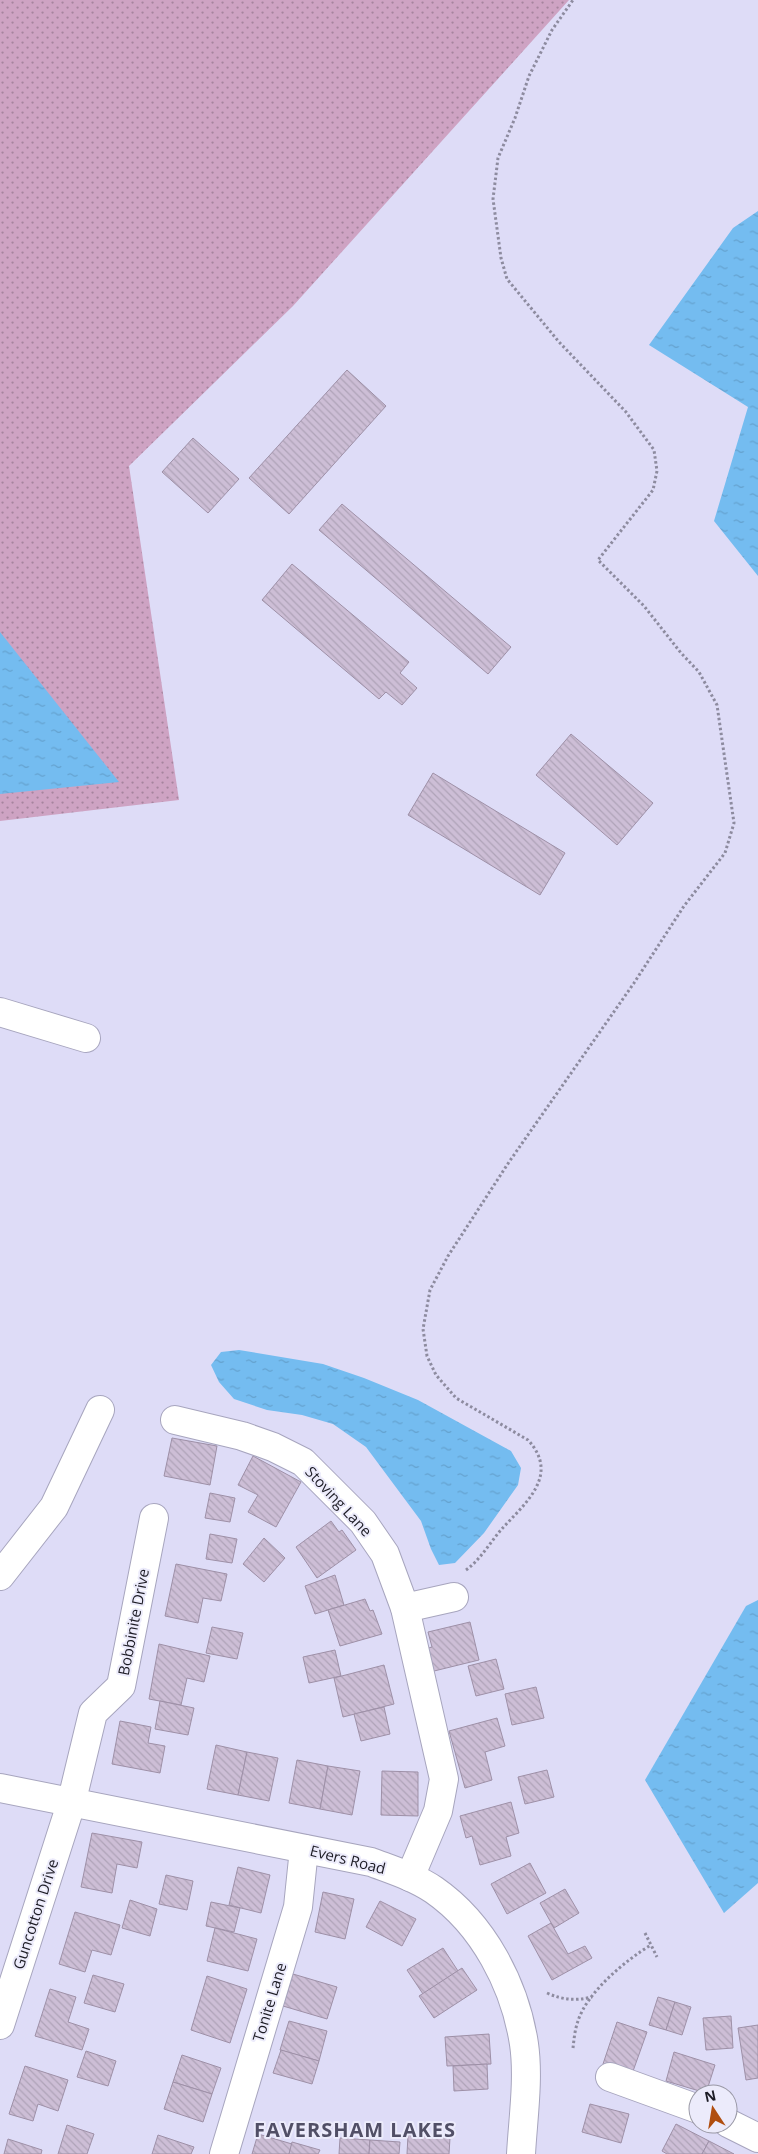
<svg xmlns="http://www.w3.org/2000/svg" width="758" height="2154" font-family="'Open Sans',sans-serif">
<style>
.grass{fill:url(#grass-dots)}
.water{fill:url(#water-ripples)}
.building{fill:url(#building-back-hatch);stroke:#9e90a7}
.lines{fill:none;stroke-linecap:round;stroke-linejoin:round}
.minor-casing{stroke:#a7a5be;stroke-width:30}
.path{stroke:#8d8b9f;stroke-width:3;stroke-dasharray:2.5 2.5;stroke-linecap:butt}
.minor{stroke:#fff;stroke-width:28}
.labels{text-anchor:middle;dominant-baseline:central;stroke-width:4;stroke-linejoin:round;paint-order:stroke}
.street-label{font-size:15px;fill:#1c1b24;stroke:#ecebfb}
.district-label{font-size:20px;font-weight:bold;letter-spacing:1px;fill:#514f66;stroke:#ecebfb}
</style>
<defs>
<pattern id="grass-dots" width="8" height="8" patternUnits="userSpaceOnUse" patternTransform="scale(1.25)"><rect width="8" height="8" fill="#cea3c3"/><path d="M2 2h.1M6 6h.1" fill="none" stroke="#a6849e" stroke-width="1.8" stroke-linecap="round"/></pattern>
<pattern id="water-ripples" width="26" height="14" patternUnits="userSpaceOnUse" patternTransform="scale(1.25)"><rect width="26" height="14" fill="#74bcf0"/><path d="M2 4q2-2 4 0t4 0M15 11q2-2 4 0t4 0" fill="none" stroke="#64a1ce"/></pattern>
<pattern id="building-back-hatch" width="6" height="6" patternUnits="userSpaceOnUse" patternTransform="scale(1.25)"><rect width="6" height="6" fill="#cdbed6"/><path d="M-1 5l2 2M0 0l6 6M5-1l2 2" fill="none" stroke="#afa3b8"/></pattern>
</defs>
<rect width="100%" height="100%" fill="#dedcf7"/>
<path class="grass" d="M0,0H569L293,306L129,466L179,800L0,821Z"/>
<g class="water">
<path d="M758,211V576L714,521L748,407L649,345L733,228Z"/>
<path d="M0,632L119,782L0,794Z"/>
<path d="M239,1350L323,1364L364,1378L418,1400L511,1451L521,1468L518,1485L484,1533L455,1563L439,1565L431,1549L421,1521L366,1447L333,1424L302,1415L267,1410L234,1399L219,1382L211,1365L221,1352Z"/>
<path d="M758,1600V1883L724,1913L645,1780L746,1606Z"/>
</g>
<g class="building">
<path d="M347,370L386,406L289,514L249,478Z"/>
<path d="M193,438L239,479L208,513L162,472Z"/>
<path d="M342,504L511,647L488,674L319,530Z"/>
<path d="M292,564L409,662L400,673L417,688L402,705L386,692L379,699L262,600Z"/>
<path d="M571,734L653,803L617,845L536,775Z"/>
<path d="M433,773L565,853L540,895L408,815Z"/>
<path d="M172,1438L217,1446L210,1485L164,1476Z"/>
<path d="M253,1456L301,1482L276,1527L248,1512L258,1495L238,1485Z"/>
<path d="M210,1493L235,1498L230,1522L205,1518Z"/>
<path d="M331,1521L339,1532L342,1530L356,1550L317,1578L296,1547Z"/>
<path d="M210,1534L237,1539L232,1563L206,1559Z"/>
<path d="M264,1538L285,1558L264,1582L243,1564Z"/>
<path d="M176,1564L227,1574L221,1601L203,1598L198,1623L165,1616Z"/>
<path d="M335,1575L344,1605L315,1614L305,1586Z"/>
<path d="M365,1599L370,1611L373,1610L382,1634L340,1646L328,1610Z"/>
<path d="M470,1622L479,1660L430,1672L425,1649L432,1647L428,1632Z"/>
<path d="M212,1627L243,1633L237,1659L206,1653Z"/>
<path d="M159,1644L210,1656L204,1682L187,1678L181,1705L149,1699Z"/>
<path d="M335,1650L341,1676L309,1683L303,1657Z"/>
<path d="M496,1659L504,1689L476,1696L468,1666Z"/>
<path d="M384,1665L394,1704L343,1717L334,1678Z"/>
<path d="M536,1687L544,1718L512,1725L505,1694Z"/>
<path d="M160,1701L194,1708L188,1735L155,1729Z"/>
<path d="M384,1707L390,1734L361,1741L354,1714Z"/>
<path d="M497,1718L505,1746L485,1752L492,1780L465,1788L449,1731Z"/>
<path d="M120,1721L151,1727L148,1743L165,1746L160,1773L112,1764Z"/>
<path d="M216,1745L247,1752L238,1795L207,1789Z"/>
<path d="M247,1752L278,1758L269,1801L238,1795Z"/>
<path d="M297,1760L328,1766L320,1809L289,1803Z"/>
<path d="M328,1766L360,1771L352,1815L320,1809Z"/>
<path d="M547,1770L554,1797L525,1804L518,1777Z"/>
<path d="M382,1771L418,1772V1816L381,1815Z"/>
<path d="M511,1802L519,1833L506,1837L511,1856L480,1865L472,1836L466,1838L460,1816Z"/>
<path d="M92,1833L142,1842L137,1868L117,1864L112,1893L81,1887Z"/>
<path d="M530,1863L546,1893L507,1914L491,1884Z"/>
<path d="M238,1867L270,1875L261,1913L229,1905Z"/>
<path d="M166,1875L193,1881L187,1910L159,1904Z"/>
<path d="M565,1889L579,1913L554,1928L540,1903Z"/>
<path d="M323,1892L354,1899L345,1939L315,1932Z"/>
<path d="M130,1900L157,1909L150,1936L122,1928Z"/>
<path d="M380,1901L416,1919L402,1946L366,1927Z"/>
<path d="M211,1902L240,1908L234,1932L206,1926Z"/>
<path d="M75,1912L120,1925L111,1955L92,1950L85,1972L59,1964Z"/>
<path d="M551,1923L568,1954L585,1946L592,1958L552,1980L528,1936Z"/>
<path d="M215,1928L257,1939L248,1971L207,1961Z"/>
<path d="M443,1948L458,1971L423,1994L407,1970Z"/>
<path d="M462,1968L477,1990L434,2018L419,1996Z"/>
<path d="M293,1974L337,1987L327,2019L283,2006Z"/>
<path d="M93,1975L124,1984L115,2012L84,2003Z"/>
<path d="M207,1976L247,1989L230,2043L191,2030Z"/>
<path d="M50,1989L76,1997L68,2022L89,2029L82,2050L35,2036Z"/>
<path d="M658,1997L675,2002L666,2030L649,2025Z"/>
<path d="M675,2002L691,2007L682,2035L666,2030Z"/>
<path d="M731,2016L733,2048L706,2050L703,2018Z"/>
<path d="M289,2021L327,2031L319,2061L280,2050Z"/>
<path d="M617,2022L647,2032L632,2074L603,2064Z"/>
<path d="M758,2025V2078L746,2080L738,2028Z"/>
<path d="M489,2034L491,2064L447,2066L445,2037Z"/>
<path d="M281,2050L319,2061L312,2084L273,2073Z"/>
<path d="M86,2051L116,2061L108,2086L77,2077Z"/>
<path d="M674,2052L715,2065L706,2093L666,2081Z"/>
<path d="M182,2055L221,2068L212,2094L173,2082Z"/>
<path d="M487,2064L488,2089L454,2091L453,2066Z"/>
<path d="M25,2066L68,2080L58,2111L38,2104L33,2121L9,2114Z"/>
<path d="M173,2082L212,2094L203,2122L164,2109Z"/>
<path d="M590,2104L629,2114L621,2143L582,2132Z"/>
<path d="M676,2124L709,2141L702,2154H667L662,2151Z"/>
<path d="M67,2125L94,2134L87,2154H58Z"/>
<path d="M258,2134L292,2144L289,2154H252Z"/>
<path d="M158,2135L194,2147L191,2154H152Z"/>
<path d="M408,2135L450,2138L449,2154H407Z"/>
<path d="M340,2138L370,2140L369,2154H339Z"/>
<path d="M8,2139L42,2150L41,2154H4Z"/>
<path d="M370,2140L400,2142L399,2154H369Z"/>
<path d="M709,2141L734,2154H702Z"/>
<path d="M292,2142L320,2150L318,2154H289Z"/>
</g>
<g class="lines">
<g class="minor-casing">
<g id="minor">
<path d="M0,1012L86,1038"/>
<path d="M175,1420L242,1436L273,1447L303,1462L363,1522L385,1554L405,1608L444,1779L438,1811L410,1877"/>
<path d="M0,1576L54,1507L100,1410"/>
<path d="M405,1608L454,1597"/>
<path d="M0,1788L371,1862C392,1870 415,1877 434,1890C483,1924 515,1985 524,2044C529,2078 523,2119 521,2154"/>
<path d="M0,2025L71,1804L93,1713L121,1686L154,1518"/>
<path d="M610,2077L698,2109"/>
<path d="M728,2123L758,2138"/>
<path d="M224,2154L298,1907L304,1849"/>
</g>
</g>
<g class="path">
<path d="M466,1570C480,1560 489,1544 500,1531C524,1504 561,1476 528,1440L456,1398L436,1375L427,1356L423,1329L430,1290L448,1256L509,1162L634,983L684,906L725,853L734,823L717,705L699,672L681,653L644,606L598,560L653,490L657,471L654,450L626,412L559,342L507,279L501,258L493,199L498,158L515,118L529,76L552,30L573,0"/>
<path d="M645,1933L657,1957"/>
<path d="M547,1993C563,2000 575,2001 592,1997"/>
<path d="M573,2048C574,2039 575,2029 578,2021C587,1992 626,1960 651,1945"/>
</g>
<use href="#minor" class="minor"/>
</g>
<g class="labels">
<g class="street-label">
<text transform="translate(339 1501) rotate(47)">Stoving Lane</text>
<text transform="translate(133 1622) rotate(-79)">Bobbinite Drive</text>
<text transform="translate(348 1859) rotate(14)">Evers Road</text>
<text transform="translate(35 1914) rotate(-72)">Guncotton Drive</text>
<text transform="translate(269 2002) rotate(-73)">Tonite Lane</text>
</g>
<g class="district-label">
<text x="355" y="2129">FAVERSHAM LAKES</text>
</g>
</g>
<g transform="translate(713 2109) rotate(348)"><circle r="24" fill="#ecebfb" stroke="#9998a5"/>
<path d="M0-4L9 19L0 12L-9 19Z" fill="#b04e0f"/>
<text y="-8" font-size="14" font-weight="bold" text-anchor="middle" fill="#1c1b24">N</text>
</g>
</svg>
